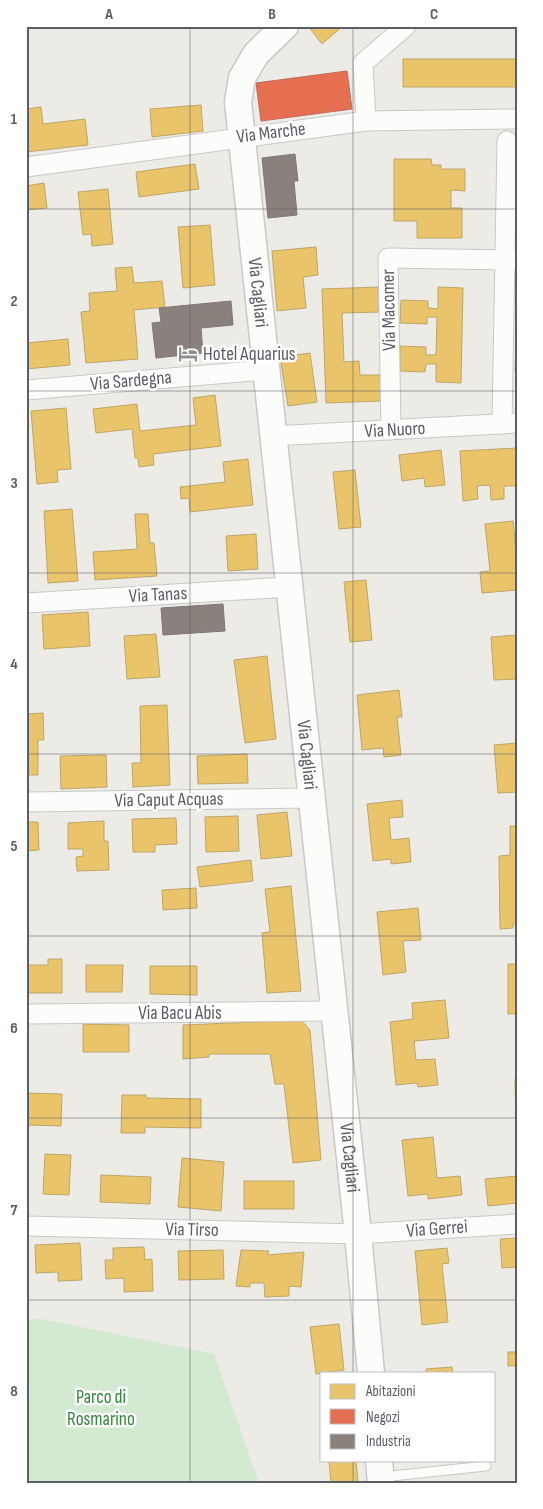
<svg xmlns="http://www.w3.org/2000/svg" width="543" height="1509" font-family="'Sofia Sans Condensed',sans-serif">
<style>
.green{fill:#d3e9d1}
.homes{fill:#e9c46a;stroke:#bea668}
.shops{fill:#e76f51;stroke:#bd6a57}
.industry{fill:#8a817c;stroke:#7c7775}
.lines{fill:none;stroke-linecap:round;stroke-linejoin:round}
.lane-casing{stroke:#c8c8c7;stroke-width:11}
.street-casing{stroke:#c8c8c7;stroke-width:21}
.secondary-casing{stroke:#c8c9c8;stroke-width:29}
.lane{stroke:#fcfcfb;stroke-width:9}
.street{stroke:#fcfcfb;stroke-width:19}
.secondary{stroke:#fcfcfb;stroke-width:26}
.grid{fill:none;stroke:#5b5f65;stroke-width:1;stroke-opacity:0.55}
.labels{text-anchor:middle;dominant-baseline:central;stroke-width:5;stroke-linejoin:round;paint-order:stroke}
.street-label{font-size:19px;fill:#5b5f65;stroke:#fff}
.poi-label{font-size:19px;fill:#5b5f65;stroke:#fff;text-anchor:start}
.park-label{font-size:19px;fill:#308738;stroke:#fff}
.neatline{fill:none;stroke:#5b5f65;stroke-width:2}
.grid-label{font-size:16px;text-anchor:middle;font-weight:bold;fill:#5b5f65}
</style>
<rect width="100%" height="100%" fill="#ecebe6"/>
<path class="green" d="M26,1319H42L214,1354L259,1483H26Z"/>
<g class="homes">
<path d="M308,26H343L322,44Z"/>
<rect x="403" y="59" width="114" height="28"/>
<path d="M201,105L203,131L152,137L150,109Z"/>
<path d="M41,107L43,124L85,119L88,145L26,152V109Z"/>
<path d="M394,159H431L432,165H441V169H465V191L451,190V208H462V238H417V221H394Z"/>
<path d="M195,164L199,189L139,197L136,172Z"/>
<path d="M44,183L47,208L26,210V186Z"/>
<path d="M108,189L113,244L92,246L91,234L83,235L78,192Z"/>
<path d="M210,225L215,285L183,288L178,227Z"/>
<path d="M316,247L318,275L303,277L306,308L277,311L272,251Z"/>
<path d="M132,267L134,283L162,281L165,307L134,310L138,359L86,363L81,312L90,311L89,293L117,291L115,268Z"/>
<path d="M378,287L379,312L342,313L344,362L359,361L360,375H380L381,401L326,403L322,289Z"/>
<path d="M438,287L463,288L461,383L436,382V364H426L425,372L400,371V346L426,347V355H436L437,317H427V324L400,323L401,300L428,301V308L438,309Z"/>
<path d="M68,339L70,365L26,369V343Z"/>
<path d="M516,347H517V371H515Z"/>
<path d="M310,353L317,402L288,406L280,357Z"/>
<path d="M215,395L221,446L153,454L154,465L139,467L138,458H135L132,429L96,433L93,409L137,404L140,431L196,425L193,398Z"/>
<path d="M66,408L71,469L57,470L58,482L37,484L31,411Z"/>
<path d="M517,448V486H504V499L491,500L490,485L477,486L478,499L463,501L460,451Z"/>
<path d="M441,450L445,485L425,487L424,478L402,481L399,455Z"/>
<path d="M248,459L253,505L190,512L189,498L181,499L180,487L225,482L223,462Z"/>
<path d="M355,470L361,527L339,529L333,472Z"/>
<path d="M72,509L78,581L48,583L44,511Z"/>
<path d="M135,514H148L150,543H154L157,576L95,580L93,552L137,549Z"/>
<path d="M513,521L517,559V590L482,593L480,572L490,571L485,524Z"/>
<path d="M256,534L258,569L228,571L226,536Z"/>
<path d="M366,580L372,640L350,642L344,582Z"/>
<path d="M88,612L90,646L44,649L42,615Z"/>
<path d="M156,634L160,677L127,679L124,636Z"/>
<path d="M517,635V679L494,680L491,637Z"/>
<path d="M267,656L276,739L245,743L234,660Z"/>
<path d="M399,690L402,717H397L401,755L384,757L383,748L362,750L357,695Z"/>
<path d="M167,705L170,785L133,787L132,763H141L140,706Z"/>
<path d="M43,713L44,740H38V775H26V714Z"/>
<path d="M517,743V792L498,793L494,745Z"/>
<path d="M247,754L248,783L198,784L197,756Z"/>
<path d="M106,755L107,787L61,789L60,756Z"/>
<path d="M402,800L403,817L389,818L391,840L409,838L411,862L391,864V859L373,861L367,804Z"/>
<path d="M287,812L292,856L261,859L257,815Z"/>
<path d="M238,816L239,851L206,852L205,817Z"/>
<path d="M176,818L177,844L155,845V852H133L132,819Z"/>
<path d="M104,821V841H108L109,870L77,871L76,857L83,856V849H68V823Z"/>
<path d="M26,822H38L39,850L26,851Z"/>
<path d="M510,826H517V924H513V928L500,929L499,856L510,855Z"/>
<path d="M251,860L253,881L200,887L197,867Z"/>
<path d="M291,886L301,991L267,993L262,933L270,932L265,889Z"/>
<path d="M196,888L197,908L163,910L162,890Z"/>
<path d="M418,908L421,940L403,941L406,972L383,975L377,912Z"/>
<path d="M48,959H62V993H26V965H48Z"/>
<rect x="508" y="964" width="9" height="50"/>
<path d="M86,965H123L122,992H86Z"/>
<path d="M150,966H197V995L150,994Z"/>
<path d="M445,1000L449,1038L414,1041L416,1060L435,1059L438,1085L418,1087L417,1083L396,1085L390,1022L413,1019L412,1003Z"/>
<path d="M301,1020L310,1030L321,1160L293,1163L284,1084H275L270,1054H209V1057L183,1059V1025Z"/>
<path d="M83,1024L129,1025V1052H83Z"/>
<path d="M515,1079H517V1125H516Z"/>
<path d="M26,1093L62,1094L61,1126L26,1125Z"/>
<path d="M122,1095H146V1098L201,1099V1128L145,1127V1133H121Z"/>
<path d="M433,1137L437,1178L460,1176L462,1195L428,1199V1194L408,1196L402,1140Z"/>
<path d="M45,1154L71,1155L69,1195L43,1194Z"/>
<path d="M182,1158L224,1162L221,1211L178,1207Z"/>
<path d="M101,1175L151,1177L150,1204L100,1202Z"/>
<path d="M517,1176V1203L488,1206L485,1179Z"/>
<rect x="244" y="1181" width="50" height="28"/>
<path d="M517,1238V1267L502,1268L500,1239Z"/>
<path d="M80,1243L82,1280L58,1281V1272L36,1273L35,1245Z"/>
<path d="M144,1247L145,1260L152,1259L153,1291L124,1292V1278L106,1279L105,1260H113V1248Z"/>
<path d="M447,1248L449,1263L442,1264L448,1322L422,1325L415,1251Z"/>
<path d="M223,1250L224,1279L179,1280L178,1251Z"/>
<path d="M241,1250L269,1251L267,1255L304,1252L301,1287L289,1286V1296L265,1297L264,1283H250V1287L236,1286Z"/>
<path d="M339,1324L344,1370L316,1374L310,1327Z"/>
<rect x="508" y="1352" width="9" height="14"/>
<path d="M452,1367L453,1373H426V1369Z"/>
<path d="M329,1460H356L358,1483H331Z"/>
</g>
<path class="shops" d="M347,71L352,109L261,121L256,83Z"/>
<g class="industry">
<path d="M295,154L298,181H294L297,215L268,218L262,158Z"/>
<path d="M231,301L233,325L201,328L203,353L156,358L152,323L161,322L159,308Z"/>
<path d="M223,604L225,631L163,635L161,608Z"/>
</g>
<g class="lines">
<g class="lane-casing">
<path id="lane" d="M382,1477L486,1466"/>
</g>
<g class="street-casing">
<g id="street">
<path d="M366,121L363,63L406,26"/>
<path d="M26,167L366,121L517,119"/>
<path d="M26,390L265,370"/>
<path d="M502,424L507,141"/>
<path d="M391,430L388,258L517,260"/>
<path d="M273,436L517,423"/>
<path d="M26,603L289,587"/>
<path d="M26,802L312,798"/>
<path d="M26,1014L334,1011"/>
<path d="M26,1226L358,1234L517,1224"/>
</g>
</g>
<g class="secondary-casing">
<g id="secondary">
<path id="s1" d="M285,26L256,54L242,78L238,102L358,1234L371,1373"/>
<path d="M379,1460L381,1483"/>
</g>
</g>
<use href="#lane" class="lane"/>
<use href="#street" class="street"/>
<use href="#secondary" class="secondary"/>
</g>
<path class="grid" d="M190,26V1483M353,26V1373M26,209H517M26,391H517M26,573H517M26,754H517M26,936H517M26,1118H517M26,1300H517M353,1460V1483"/>
<defs>
<g id="hotel-bare" transform="scale(1.5)"><path d="M-6-4.5h1.5V1H6V5H4.5V3h-9V5H-6ZM-4 0a1.8 1.8 0 1 1 3.6 0ZM.5 0V-2.5h3Q6-2.5 6 0Z" fill="#8e9092" stroke="#fff" stroke-width="2.5" paint-order="stroke"/></g>
</defs>
<g fill-rule="evenodd">
<use href="#hotel-bare" x="188" y="354"/>
</g>
<g class="labels">
<g class="street-label">
<text transform="translate(271 133) rotate(-7)">Via Marche</text>
<text stroke="none"><textPath href="#s1" startOffset="284">Via Cagliari</textPath></text>
<text transform="translate(389 310) rotate(-91)">Via Macomer</text>
<text transform="translate(131 381) rotate(-5)">Via Sardegna</text>
<text transform="translate(395 430) rotate(-3)">Via Nuoro</text>
<text transform="translate(158 595) rotate(-3)">Via Tanas</text>
<text stroke="none"><textPath href="#s1" startOffset="749">Via Cagliari</textPath></text>
<text transform="translate(169 800) rotate(-1)">Via Caput Acquas</text>
<text x="180" y="1013">Via Bacu Abis</text>
<text stroke="none"><textPath href="#s1" startOffset="1154">Via Cagliari</textPath></text>
<text transform="translate(437 1229) rotate(-4)">Via Gerrei</text>
<text transform="translate(192 1230) rotate(1)">Via Tirso</text>
</g>
<g class="poi-label">
<text x="203" y="354">Hotel Aquarius</text>
</g>
<g class="park-label">
<text x="101" y="1397">Parco di<tspan x="101" dy="22">Rosmarino</tspan></text>
</g>
</g>
<rect width="543" height="1509" fill="none" stroke="#ffffff" stroke-width="55"/>
<rect x="320" y="1372" width="175" height="90" fill="#ffffff" stroke="#bdbfc1"/>
<rect x="330" y="1384" width="25" height="15" fill="#e9c46a" stroke="#bdbfc1"/>
<text x="366" y="1396" font-size="15" fill="#5b5f65">Abitazioni</text>
<rect x="330" y="1409" width="25" height="15" fill="#e76f51" stroke="#bdbfc1"/>
<text x="366" y="1422" font-size="15" fill="#5b5f65">Negozi</text>
<rect x="330" y="1434" width="25" height="15" fill="#8a817c" stroke="#bdbfc1"/>
<text x="366" y="1446" font-size="15" fill="#5b5f65">Industria</text>
<rect x="28" y="28" width="488" height="1454" class="neatline"/>
<g class="grid-label">
<text x="109" y="19">A</text>
<text x="272" y="19">B</text>
<text x="434" y="19">C</text>
<text x="14" y="124">1</text>
<text x="14" y="306">2</text>
<text x="14" y="488">3</text>
<text x="14" y="669">4</text>
<text x="14" y="851">5</text>
<text x="14" y="1033">6</text>
<text x="14" y="1215">7</text>
<text x="14" y="1396">8</text>
</g>
</svg>
